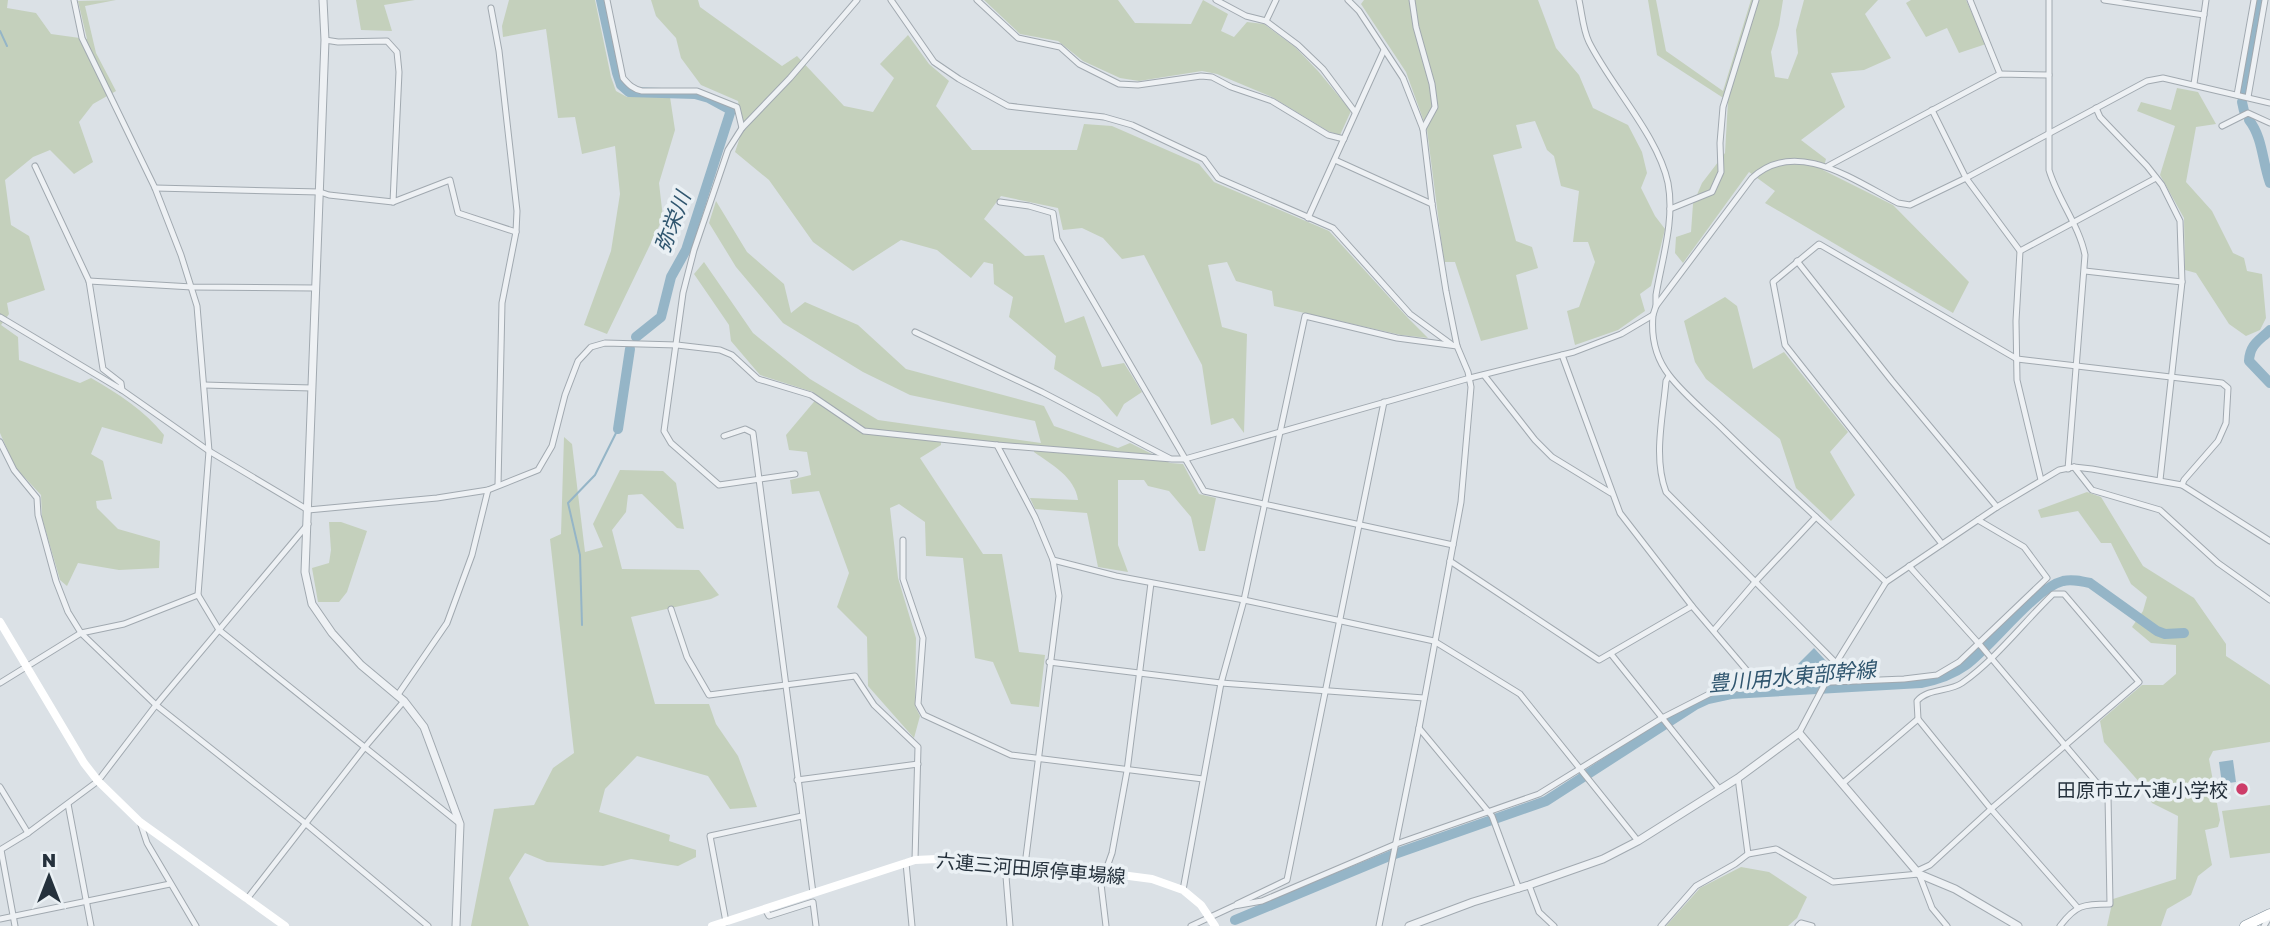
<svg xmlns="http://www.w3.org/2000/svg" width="2270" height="926" font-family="'Golos Text','Noto Sans JP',sans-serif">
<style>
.green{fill:#c4d0bc}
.water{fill:#95b5c7}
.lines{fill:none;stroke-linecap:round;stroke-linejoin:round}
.stream{stroke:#95b5c7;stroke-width:2}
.river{stroke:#95b5c7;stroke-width:10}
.minor-casing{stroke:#a1a9b0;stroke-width:7}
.tertiary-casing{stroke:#a1a9b0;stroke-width:9}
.trunk-casing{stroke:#83919c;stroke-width:11}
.minor{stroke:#eef1f4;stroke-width:5}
.tertiary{stroke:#eef1f4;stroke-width:7}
.secondary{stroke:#fff;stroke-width:8}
.trunk{stroke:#fff;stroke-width:10}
.poi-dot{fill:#cd3d69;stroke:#eaf0f4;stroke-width:2.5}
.labels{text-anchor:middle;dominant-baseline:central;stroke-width:7;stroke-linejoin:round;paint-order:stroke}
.poi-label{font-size:19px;fill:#25313c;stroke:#eaf0f4;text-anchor:end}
.street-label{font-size:19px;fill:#25313c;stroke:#eaf0f4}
.water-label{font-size:21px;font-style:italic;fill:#30566f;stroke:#eaf0f4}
</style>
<rect width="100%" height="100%" fill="#dbe1e6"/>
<g class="green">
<path d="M0,0H8L7,8L36,13L51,34L87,39L78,1L116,0L85,6L96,53L116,91L93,104L79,122L93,162L74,174L50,150L33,157L5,180L11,225L29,236L45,290L7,303L9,314L1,325L18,337L19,360L80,383L91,378C119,394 144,410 164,435L162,444L102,427L91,454L103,461L112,499L96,501L97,508L118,529L160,541L159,568L119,570L78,563L67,586L60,580L42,518L41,495L15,467L0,433Z"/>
<path d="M356,0H415L384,5L392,31L361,30Z"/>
<path d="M509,0H595L611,77L616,91L627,97H670L675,130L659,183L663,218L607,334L584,325L611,251L620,194L615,146L582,154L575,117L558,118L546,29L503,37L502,26Z"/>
<path d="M651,0H698L700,7L782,66L797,56L844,106L873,112L894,78L880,64L908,35L929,64L949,81L936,106L972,150H1077L1084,124L1112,126L1199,164L1214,182L1329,231L1408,318L1428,338L1401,335L1274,306L1272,291L1236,281L1227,262L1208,265L1222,327L1247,334L1244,433L1233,418L1211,425L1202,365L1144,255L1122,259L1103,238L1082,228L1063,230L1058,208L1001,196L984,219L1025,256L1044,255L1065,323L1084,316L1102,367L1124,363L1142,392L1124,404L1117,417L1099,397L1054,369L1056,356L1009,317L1013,297L994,284L993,264L984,262L971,278L937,250L901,240L853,271L813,242L769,180L735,152L743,128L738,101L701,85L681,58L676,38L656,16Z"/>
<path d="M984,0H1118L1135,23L1191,24L1203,0L1228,14L1221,31L1234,37L1247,22L1264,24L1295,47L1318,71L1351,111L1340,135L1328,131L1272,97L1217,74L1202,71L1139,81L1120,78L1083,61L1058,41L1020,34Z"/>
<path d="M1364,0H1538L1556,48L1579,75L1593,108L1628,125L1642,152L1647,173L1641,188L1655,216L1665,229L1651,286L1640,294L1645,311L1618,330L1575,345L1567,311L1579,307L1595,262L1588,242H1573L1579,191L1561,186L1554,156L1547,150L1535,121L1516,125L1522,148L1493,155L1516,241L1532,247L1538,268L1516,275L1528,329L1481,341L1455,262H1444L1427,130L1406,72L1361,4Z"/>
<path d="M1648,0H1656L1666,51L1723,91L1751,0H1783L1779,25L1771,52L1775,77L1788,79L1798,53L1796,30L1804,0H1878L1865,14L1891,58L1864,70L1831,73L1845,107L1801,140L1826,159L1823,170L1893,205L1969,282L1953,313L1765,203L1775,191L1749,172L1683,263L1675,253L1676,237L1691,232L1693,204L1702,183L1725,153L1728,101L1657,55Z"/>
<path d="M1911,0H1966L1986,44L1959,53L1947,28L1926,37L1906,3Z"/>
<path d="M2177,88L2198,92L2216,124L2196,127L2186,182L2212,211L2233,253L2244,258L2247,271L2262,274L2266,318L2260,330L2246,336L2229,324L2196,273L2185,270L2184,218L2160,175L2175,126L2137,111L2141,102L2171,110Z"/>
<path d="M716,201L747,252L784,284L791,313L805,302L858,325L906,369L1044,406L1054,426L1118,448L1130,443L1170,463L1183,464L1199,494L1216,498L1205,551H1199L1191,517L1169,491L1148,486L1144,480H1118V545L1128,572L1098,567L1087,513L1035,509L1030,498L1078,500C1075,477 1052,465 1034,452V446L941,437V445L920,458L983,554H1002L1019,652L1045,655L1039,707L1011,704L993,662L975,658L963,558L926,556L925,522L899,504L890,508L898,578L916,638L915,706L920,716L914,738L868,686L867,637L837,607L849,573L819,491L792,494L790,480L811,475L807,452L789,450L786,435L818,397L813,392L760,375L731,341L729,325L694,274L704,262L753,333L810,379L878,420L1041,443L1035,421L910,395L863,372L783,323L736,267L709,223Z"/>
<path d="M1725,297L1737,306L1753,369L1784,352L1848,432L1830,452L1855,495L1831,521L1796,488L1780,439L1706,379L1695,362L1684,321Z"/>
<path d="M564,437L572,444L585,552L603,547L593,524L620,470L663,471L676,483L684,529L677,528L642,494L628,495L626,512L612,530L622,569L699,570L719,595L711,599L631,617L655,704H709L716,724L738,756L757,807L730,809L708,776L637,756L605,789L599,812L670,835L669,841L696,850V857L678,866L631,859L603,866L547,862L525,853L509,878L529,926H471L494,809L534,805L553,768L574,753L550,539L561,534Z"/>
<path d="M2087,492L2101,497L2143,566L2194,598L2226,644V656L2270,685V742L2213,751L2209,759L2220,820L2218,827L2205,830L2212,865L2198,876L2191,895L2167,909L2161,926H2107L2113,899L2176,879L2178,816L2152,803L2141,784L2104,742L2100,721L2142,685H2163L2176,674V645L2151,643L2132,627L2143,611L2147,597L2131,584L2111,543H2101L2078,511L2041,518L2038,510Z"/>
<path d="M329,522H341L367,531L347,592L339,602H318L312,568L329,563L331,550Z"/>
<path d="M2270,805V853L2230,858L2222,811Z"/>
<path d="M1741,867L1769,872L1807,897L1797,918L1788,926H1666L1700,888Z"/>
</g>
<g class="water">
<path d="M1814,648L1827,662L1819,670H1805L1798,664Z"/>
<path d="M2233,760L2236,782L2222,784L2219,762Z"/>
</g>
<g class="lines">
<g class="stream">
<path d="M0,31L7,46"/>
<path d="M582,625L580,555L568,503L595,475L618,429"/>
</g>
<g class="river">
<path d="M601,0L617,73L621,85L629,92L695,94L709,98L731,110L686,250L671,277L661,317L636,337"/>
<path d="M2244,91L2259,0"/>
<path d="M2242,102L2244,111"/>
<path d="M2249,120C2263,138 2262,161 2270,183"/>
<path d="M2270,330C2259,341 2250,344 2249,361L2270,383"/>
<path d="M618,429L630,349"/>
<path d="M1235,920L1392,855L1546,801L1695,705L1708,699L1731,694L1921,683C1937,680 1952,675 1966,665C1992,646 2035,588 2063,581C2072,579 2081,581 2090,583L2157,631L2165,634L2184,633"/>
</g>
<g class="minor-casing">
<g id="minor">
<path d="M74,0L82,38L155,188L181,255L197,306L209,451L198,595L219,630L459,823"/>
<path d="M607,0L623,78C629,85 633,89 642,91H697L737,107L742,128"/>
<path d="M891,0L934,62L959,79L1008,106L1104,117L1132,125L1204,159L1218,178L1333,228L1410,314L1451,344"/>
<path d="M977,0L1018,38L1060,47L1079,64L1119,84L1138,85L1201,76L1212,77L1231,87L1272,101L1328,135L1344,139"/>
<path d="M1216,0L1246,16L1266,21L1298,45L1323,69L1355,112"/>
<path d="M1348,0L1359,11L1403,78L1423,129L1432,204L1446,291L1457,346L1468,372L1471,387L1461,502L1419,728L1379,926"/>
<path d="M1412,0L1416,27L1432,84L1435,107L1423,129"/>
<path d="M1579,0C1582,13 1583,30 1589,42C1611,86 1658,136 1668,183C1675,220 1662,259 1656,295V306"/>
<path d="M1970,0L2000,74"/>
<path d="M2049,0V170C2058,200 2079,225 2085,255L2068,469"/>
<path d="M2104,0L2204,15"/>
<path d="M491,8L499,51L517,211L516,232L502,303L498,485"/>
<path d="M1266,21L1276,0"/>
<path d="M325,40L338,42L387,41L397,52L399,72L393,202L450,180L458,213L516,232"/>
<path d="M2194,84L2206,0"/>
<path d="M2237,95L2254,0"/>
<path d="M2248,97L2265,0"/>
<path d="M2096,108L2100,117L2147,166L2162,185L2180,221L2182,282L2160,480"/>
<path d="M1932,110L1966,178L2020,251L2016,321L2017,380L2041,480"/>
<path d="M2222,126L2248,113L2270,123"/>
<path d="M1335,160L1432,204"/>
<path d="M35,166L89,281L103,369L121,383L122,390"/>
<path d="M1828,166L2000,74L2049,75"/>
<path d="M155,188L320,192L329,195L393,202"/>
<path d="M1000,202L1029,206L1053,213L1057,239L1204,491L1453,545"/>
<path d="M1670,209L1712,192L1721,172L1720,143L1723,107L1756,0"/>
<path d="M1308,218L1384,50"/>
<path d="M2020,251L2156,178"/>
<path d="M1797,261L1892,381L1997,507"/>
<path d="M2085,271L2182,282"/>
<path d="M89,281L192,287L315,288"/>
<path d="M1653,315C1651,337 1655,357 1669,375C1684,395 1708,414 1726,432C1778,483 1833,532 1886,582"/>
<path d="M0,317L122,390L209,451L308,510L437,498L488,490L538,470L552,446L565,395L578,361L591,347L605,343L677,345L720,350L732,355L758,379L811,395L864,431L997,445L1172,459H1185L1470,378L1574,352L1621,334L1653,315L1656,306L1752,178C1796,137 1855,181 1898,203L1910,205L1966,178L2147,81L2163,78L2270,103"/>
<path d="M915,332L1042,392L1169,458"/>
<path d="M1562,355L1620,513L1692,606L1755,680L1829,676"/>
<path d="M1484,375L1535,440L1552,457L1611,493"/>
<path d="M1669,376L1666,381C1663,417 1653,457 1666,492L1836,663"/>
<path d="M204,385L312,388"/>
<path d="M724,436L745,429L753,433L813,893"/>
<path d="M0,442L14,470L37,498L38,515L56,581L68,612L81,633L156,705L305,823L428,926"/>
<path d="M997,445L1035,517L1053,560L1059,596L1025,865"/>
<path d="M2074,467L2092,490L2160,510L2218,563L2270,600"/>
<path d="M795,474L719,485L671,443L664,431L683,293L694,250L728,150L742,128L790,78L857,0"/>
<path d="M903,540V579L923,638L918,704L924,715L1011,755L1203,779"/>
<path d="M1942,544L1785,345L1773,282L1819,244L2017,359L2222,383L2228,388L2226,423L2218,441L2184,480L2182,485"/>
<path d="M1053,560L1116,576L1244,600L1434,641L1520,694L1638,841"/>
<path d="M1450,561L1599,660L1692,606"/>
<path d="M1909,566L1981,646L2108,796L2110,904C2083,904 2076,905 2060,926"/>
<path d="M671,609L687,657L709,695L855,676L874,705L918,747L915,860"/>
<path d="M1714,630L1756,581L1816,517"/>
<path d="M1611,654L1720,790"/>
<path d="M1049,662L1221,683L1424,698"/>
<path d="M0,683L81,633L124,624L198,595"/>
<path d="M397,696L447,623L472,555L488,490"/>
<path d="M1419,728L1492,816L1519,889"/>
<path d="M1799,733L1836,663L1886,582L1997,507L2059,470L2074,467L2092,469L2182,485L2270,541"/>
<path d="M1738,778L1748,854"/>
<path d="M797,780L918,764"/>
<path d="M1842,784L1918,719"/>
<path d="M0,787L28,833"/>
<path d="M68,804L91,926"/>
<path d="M140,822L147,843L196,926"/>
<path d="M0,850L28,833L98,781L156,705L308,524"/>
<path d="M1,850L15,926"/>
<path d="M906,863L912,926"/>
<path d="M1005,864L1010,926"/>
<path d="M1917,871L1930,865L1991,809L2139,682L2064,594H2053C2023,623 1996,659 1962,683C1949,692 1928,688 1917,701L1918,719L1991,809L2077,907"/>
<path d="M1529,885L1539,912L1554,926"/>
<path d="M1183,890L1221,683L1244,600L1305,316L1397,338L1457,346"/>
<path d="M247,899L365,747L404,701"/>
<path d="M1237,904L1287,880L1384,402"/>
<path d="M765,909L769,916L813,902L816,926"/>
<path d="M0,919L170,884"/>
<path d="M726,922L710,836L802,816"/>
<path d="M1106,926L1101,884L1112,853L1127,771L1151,583"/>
<path d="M1191,926L1234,906L1262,901L1396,844L1539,794L1662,718L1713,692L1762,685L1904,679L1937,675L1959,662L2047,578L2024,547L1978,520"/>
<path d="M1661,926L1696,886L1735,864L1748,854L1776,849L1833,882L1919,874L1932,908L1947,926"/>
<path d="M1798,926L1801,923L1812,926"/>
<path d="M2264,926L2270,916"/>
</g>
</g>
<g class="tertiary-casing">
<g id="tertiary">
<path d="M323,0L325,40L305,572L312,604L332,633L361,665L404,701L424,727L460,824L456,926"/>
<path d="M1409,926L1473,902L1529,885L1603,859L1638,841L1738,778L1799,733L1919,874L1955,889L2018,926"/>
</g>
</g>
<g class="trunk-casing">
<path id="trunk" d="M2245,926L2270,914"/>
</g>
<use href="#minor" class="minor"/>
<use href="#tertiary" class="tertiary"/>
<g class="secondary">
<path d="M0,622L84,763L98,781L140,822L285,926"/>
<path d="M712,926L915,860L937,859L1106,873L1152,879L1183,890L1201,905L1215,926"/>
</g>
<use href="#trunk" class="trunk"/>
</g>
<circle class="poi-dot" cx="2242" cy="789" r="7"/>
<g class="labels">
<g class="poi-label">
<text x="2228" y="789">田原市立六連小学校</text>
</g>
<g class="street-label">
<text transform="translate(1031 868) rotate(5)">六連三河田原停車場線</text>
</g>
<g class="water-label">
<text transform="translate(672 222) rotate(-69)">弥栄川</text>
<text transform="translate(1792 676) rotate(-5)">豊川用水東部幹線</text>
</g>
</g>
<g transform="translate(49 877)" stroke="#eaf0f4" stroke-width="5" paint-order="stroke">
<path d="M0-5L12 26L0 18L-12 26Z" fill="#25313c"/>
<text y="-10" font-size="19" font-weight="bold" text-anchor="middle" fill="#25313c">N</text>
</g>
</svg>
